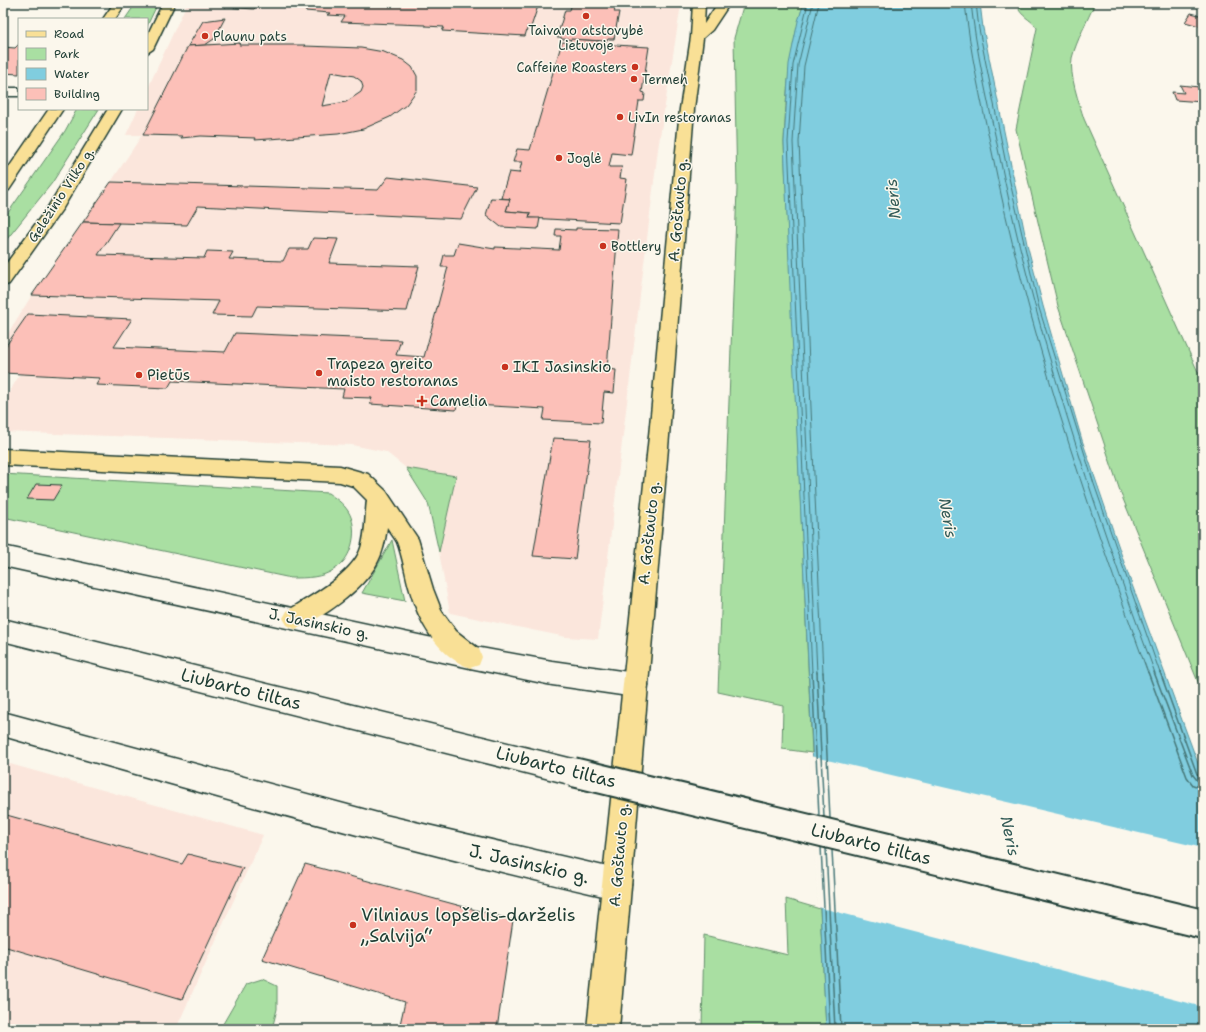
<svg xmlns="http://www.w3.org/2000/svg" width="1206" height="1032" font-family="'Shantell Sans',sans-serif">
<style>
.built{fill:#fbe6dc}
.green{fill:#a9dfa2;stroke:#648e6b}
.water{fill:#80cddf;stroke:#59939b}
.pier{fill:#fbf7ec}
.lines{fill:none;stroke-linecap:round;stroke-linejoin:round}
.shore-far1{stroke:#467778;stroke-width:1}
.shore{stroke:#467778;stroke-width:1.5}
.building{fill:#fcc0b8;stroke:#1f3d34;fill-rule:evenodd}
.street-casing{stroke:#1f3d34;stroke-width:3}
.secondary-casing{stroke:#1f3d34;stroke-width:3}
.primary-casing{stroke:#1f3d34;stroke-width:3}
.highway-casing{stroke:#1f3d34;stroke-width:3}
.street{fill:#fbf7ec;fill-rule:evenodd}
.secondary{fill:#fbf7ec;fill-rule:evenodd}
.primary{fill:#f9e096;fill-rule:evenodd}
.highway{fill:#f9e096;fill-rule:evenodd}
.secondary-bridge-casing{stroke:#1f3d34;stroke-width:32;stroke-linecap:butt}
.secondary-bridge{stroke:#fbf7ec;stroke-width:28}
.poi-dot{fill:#c8321e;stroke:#fbf7ec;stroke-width:1.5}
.labels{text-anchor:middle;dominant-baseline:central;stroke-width:3;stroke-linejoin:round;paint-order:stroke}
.far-poi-label{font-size:13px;fill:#1f3d34;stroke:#fbf7ec;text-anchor:start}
.far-street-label{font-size:13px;fill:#1f3d34;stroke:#fbf7ec}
.street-label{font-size:15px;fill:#1f3d34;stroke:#fbf7ec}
.poi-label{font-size:15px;fill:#1f3d34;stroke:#fbf7ec;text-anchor:start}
.water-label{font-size:16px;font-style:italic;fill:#325a56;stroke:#fbf7ec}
.near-street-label{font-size:18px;fill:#1f3d34;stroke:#fbf7ec}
.near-poi-label{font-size:18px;fill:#1f3d34;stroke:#fbf7ec;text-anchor:start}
</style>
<rect width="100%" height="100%" fill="#fbf7ec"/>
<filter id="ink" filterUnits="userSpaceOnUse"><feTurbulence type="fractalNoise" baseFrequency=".025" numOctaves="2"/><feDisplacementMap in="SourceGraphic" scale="8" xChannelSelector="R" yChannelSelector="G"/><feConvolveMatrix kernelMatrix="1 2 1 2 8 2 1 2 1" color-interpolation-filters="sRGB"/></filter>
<g filter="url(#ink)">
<g class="built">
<path d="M187,3H684L680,11L658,149L598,639L566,637L450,613L439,552L455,476L406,468L386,452L352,445L3,432V403L20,374L3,373V341L32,295L111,182L142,135H126L138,109H147V90Z"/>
<path d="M3,762L263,835L176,1029H3Z"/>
</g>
<g class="green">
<path d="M136,3H158L147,26V19H125Z"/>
<path d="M744,3H804C789,49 786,94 784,142L812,753L782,749L783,706L718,692L737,189L734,38Z"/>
<path d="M1022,3H1095C1088,19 1076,42 1072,58C1069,75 1079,103 1084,119L1203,383V694L1121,494L1058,306L1016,129L1037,28C1033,21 1024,18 1019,10Z"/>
<path d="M77,109H99L52,183L3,244V220L65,131Z"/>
<path d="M406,468L456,476L439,552L428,503Z"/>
<path d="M3,474L328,493C335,498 343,503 348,511C359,528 353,558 335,569C322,578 307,578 291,578L3,517Z"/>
<path d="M392,540L405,601L362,593Z"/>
<path d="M786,899L820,909L826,1029H702L704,935L788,955Z"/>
<path d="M262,979L277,986V1009L272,1029H220L246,984Z"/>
</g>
<path class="water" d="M804,3H980L983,28L1027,244L1043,306L1082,440L1128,574L1203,777V1029H826L791,313L784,142L789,64L798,21Z"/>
<path class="pier" d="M810,756L1203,848V1007L818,907Z"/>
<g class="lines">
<g class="shore-far1">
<path d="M808,3L793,65L788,142L812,673"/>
<path d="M813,3L798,65L793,142L817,673"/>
<path d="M819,3L804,66L799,142L823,673"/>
<path d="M965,3C970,52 981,100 991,147C1027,327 1085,501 1148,673"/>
<path d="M971,3C976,50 987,97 997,144C1033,325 1091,500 1155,673"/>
<path d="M976,3L979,29L1007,169L1039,308L1094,484L1160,673"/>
</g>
<g class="shore">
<path d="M812,672L819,816"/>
<path d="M817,672L824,817"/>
<path d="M823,672L830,818"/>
<path d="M1148,672L1187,777L1193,785L1203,788"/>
<path d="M1154,672L1193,775L1197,780L1203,782"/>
<path d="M1160,672L1197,774L1203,777"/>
<path d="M821,847L830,1029"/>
<path d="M826,849L835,1029"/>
<path d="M832,850L841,1029"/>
</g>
</g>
<g class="building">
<path d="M228,3H259L254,9L224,7Z"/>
<path d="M293,3H311L308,7L290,6Z"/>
<path d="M311,3H539L531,27L528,26L525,36L442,31L444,27L425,26V25L341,22L345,16L327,15L330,13L305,11Z"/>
<path d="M572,3L616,4L614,12H619L614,39H608L607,41L561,39V37H557L565,10H570Z"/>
<path d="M1191,13L1203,16V27L1185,22Z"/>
<path d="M225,18L214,39L205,45L188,46L203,21Z"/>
<path d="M571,39L599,41L598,44L649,47L642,92L645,93L644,101H639L631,155L612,153L609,167H622L620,178L627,179L620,223L529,218L530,213L506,211L510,199L501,198L509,172L519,173L522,162H513L517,149L530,150L562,42L570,43Z"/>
<path d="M240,43L239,45H305L304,46L361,48L384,52L403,60L412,67L417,76V90L406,105L390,117L363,129L338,134L255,140L256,138L201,136L181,138L182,136L143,135L188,46ZM331,72L354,76L361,81L363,87L361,92L346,102L322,106Z"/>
<path d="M19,44V74L3,73V47L15,48Z"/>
<path d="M1180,85L1199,87L1203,96V102L1175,100L1172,92L1184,93Z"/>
<path d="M388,177L477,187L461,219L198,206L187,225L83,222L111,182L378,190Z"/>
<path d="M491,198L510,199L506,211L530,213L529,218H540L538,229L501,227L486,215Z"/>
<path d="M83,222L119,223L98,255L204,258L207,251L233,252L229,259L283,261L289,249H308L313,238L338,239L329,263L419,266L407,311L257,306L252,316L212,315L219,301L32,295Z"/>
<path d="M576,228L618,229L607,369L616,370L614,393L604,392L601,423L543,420L545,409L457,404L456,410L370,404L372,398L342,397L344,389L172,381L168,388L96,385L100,378L3,373V350L28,314L132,319L114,347L225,352L235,333L401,340L396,355L424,357L448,267H441L444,255H454L458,243L495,249V247L559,250L561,236H555L556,229L576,230Z"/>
<path d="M553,438L591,440L575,559L533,556Z"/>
<path d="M36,484L62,485L53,500L27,499Z"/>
<path d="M3,814L182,864L188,854L243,868L182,999L3,946Z"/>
<path d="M305,864L513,920L497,1029H399L405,1002L262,959Z"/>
</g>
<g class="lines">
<g class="street-casing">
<rect id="street" x="3" y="88" width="16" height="8"/>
</g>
<g class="secondary-casing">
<g id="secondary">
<path d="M3,546L470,646L552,661L635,673L644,677L648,685L644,693L635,697L552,685L470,668L3,566Z"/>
<path d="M3,619L573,759L583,763L586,772L583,781L573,785L3,641Z"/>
<path d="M3,712L385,815L616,869L626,874L631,884L626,894L616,899C410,852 206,795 3,736Z"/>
</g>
</g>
<g class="primary-casing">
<path id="primary" d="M693,3H705L704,24L718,3H730L712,30L703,38L694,109L669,436L619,1029H587L649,436L680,109L691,37Z"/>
</g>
<g class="highway-casing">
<g id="highway">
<path d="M114,3H126L115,19H103Z"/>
<path d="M163,3H175L153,49L147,53V36Z"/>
<path d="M49,109H63L9,190L3,192V176Z"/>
<path d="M108,109H122L63,208L9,284L3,286V268L48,207Z"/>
<path d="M3,449L340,466L368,474L386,491L418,539L433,589L442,612L456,631L479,649L482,657L479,665L470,668C436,655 418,620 409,587C405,573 403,557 397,542C394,537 390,532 387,527C385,541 383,553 376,565C362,590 322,619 295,629L287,625L283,618L287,611C308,598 353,574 361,548C366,533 365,516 367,500L353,486L340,482L3,465Z"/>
</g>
</g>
<use href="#street" class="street"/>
<use href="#secondary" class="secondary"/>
<use href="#primary" class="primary"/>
<use href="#highway" class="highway"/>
<g class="secondary-bridge-casing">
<path id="secondary-bridge" d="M573,772L1203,924"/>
</g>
<use href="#secondary-bridge" class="secondary-bridge"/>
</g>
</g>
<g class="poi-dot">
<circle cx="586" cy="16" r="4"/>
<circle cx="205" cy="36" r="4"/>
<circle cx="635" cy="67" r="4"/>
<circle cx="634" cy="79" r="4"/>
<circle cx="620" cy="117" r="4"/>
<circle cx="559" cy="158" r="4"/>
<circle cx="603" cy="246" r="4"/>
<circle cx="505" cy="367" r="4"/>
<circle cx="319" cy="373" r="4"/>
<circle cx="139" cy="375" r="4"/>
<path d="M420 395h4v4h4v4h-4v4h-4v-4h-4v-4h4z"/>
<circle cx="353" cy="925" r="4"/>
</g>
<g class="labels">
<g class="far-poi-label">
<text x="586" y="30" text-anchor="middle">Taivano atstovybė<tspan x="586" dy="15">Lietuvoje</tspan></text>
<text x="213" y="36">Plaunu pats</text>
<text x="627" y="67" text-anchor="end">Caffeine Roasters</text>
<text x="642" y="79">Termeh</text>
<text x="628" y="117">LivIn restoranas</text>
<text x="567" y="158">Joglė</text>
<text x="611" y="246">Bottlery</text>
</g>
<g class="far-street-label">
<text transform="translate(61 195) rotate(-57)">Geležinio Vilko g.</text>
</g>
<g class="street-label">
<text transform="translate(678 210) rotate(-85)">A. Goštauto g.</text>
<text transform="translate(649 533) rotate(-84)">A. Goštauto g.</text>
<text transform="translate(319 624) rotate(12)">J. Jasinskio g.</text>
<text transform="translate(619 855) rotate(-85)">A. Goštauto g.</text>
</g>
<g class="poi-label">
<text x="327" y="364">Trapeza greito<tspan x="327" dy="17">maisto restoranas</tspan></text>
<text x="513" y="367">IKI Jasinskio</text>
<text x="147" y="375">Pietūs</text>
<text x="430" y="401">Camelia</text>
</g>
<g class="water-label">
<text transform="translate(893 199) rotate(-96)">Neris</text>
<text transform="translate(948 518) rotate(80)">Neris</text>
<text transform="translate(1010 836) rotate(78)">Neris</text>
</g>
<g class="near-street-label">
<text transform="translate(241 689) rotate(14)">Liubarto tiltas</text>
<text transform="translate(556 767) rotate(14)">Liubarto tiltas</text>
<text transform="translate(871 844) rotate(14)">Liubarto tiltas</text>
<text transform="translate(529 864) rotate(13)">J. Jasinskio g.</text>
</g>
<g class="near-poi-label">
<text x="361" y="915">Vilniaus lopšelis-darželis<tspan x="361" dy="21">„Salvija“</tspan></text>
</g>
</g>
<rect width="1206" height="1032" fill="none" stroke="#fbf7ec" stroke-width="16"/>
<rect x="8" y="8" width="1190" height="1016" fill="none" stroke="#1f3d34" stroke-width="1.5" filter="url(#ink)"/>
<rect x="18" y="18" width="130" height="92" fill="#fbf7ec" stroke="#a3ada2"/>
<rect x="26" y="31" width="20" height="6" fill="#f9e096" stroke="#a3ada2"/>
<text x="54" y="38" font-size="12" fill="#1f3d34">Road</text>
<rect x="26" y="48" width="20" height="12" fill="#a9dfa2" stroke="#a3ada2"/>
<text x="54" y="58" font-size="12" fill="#1f3d34">Park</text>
<rect x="26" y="68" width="20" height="12" fill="#80cddf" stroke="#a3ada2"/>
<text x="54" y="78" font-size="12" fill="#1f3d34">Water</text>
<rect x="26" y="88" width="20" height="12" fill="#fcc0b8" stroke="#a3ada2"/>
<text x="54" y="98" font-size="12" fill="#1f3d34">Building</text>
</svg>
